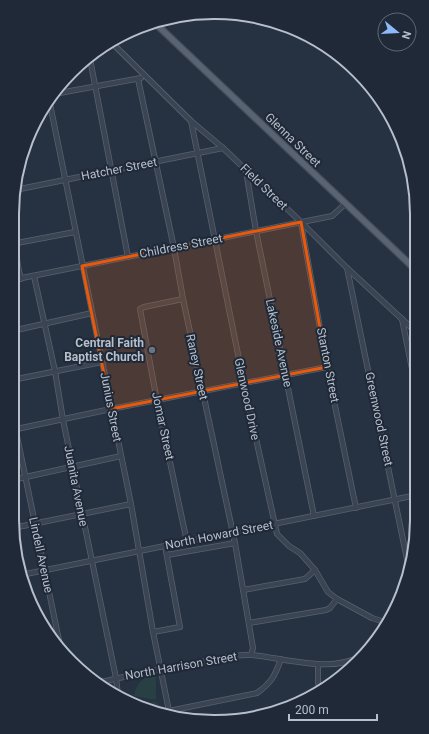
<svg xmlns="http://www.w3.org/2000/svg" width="429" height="734" font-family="Roboto,sans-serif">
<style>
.green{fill:#284043}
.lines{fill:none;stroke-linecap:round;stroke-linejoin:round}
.minor-casing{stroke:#58626f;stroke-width:6}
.major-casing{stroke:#444d5b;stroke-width:8}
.minor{stroke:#3a4452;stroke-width:4.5}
.major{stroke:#596372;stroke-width:5.5}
.marked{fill:#e8590c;fill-opacity:0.2;stroke:#e8590c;stroke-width:3;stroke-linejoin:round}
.worship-dot{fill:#6b7280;stroke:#1f2937;stroke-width:1.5}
.labels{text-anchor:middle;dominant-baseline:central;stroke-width:4;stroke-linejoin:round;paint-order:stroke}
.street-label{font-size:12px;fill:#b7bfcc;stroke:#1f2937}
.poi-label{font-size:12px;font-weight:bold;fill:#b7bfcc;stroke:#1f2937;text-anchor:end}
.rim{fill:none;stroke:#b7bfcc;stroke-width:2}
</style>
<rect width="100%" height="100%" fill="#263242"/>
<g class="green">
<path d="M150,676H156V698L155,700L134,696C136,685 140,680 150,676Z"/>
<path d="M153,701C160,704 164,708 166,715L150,710Z"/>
</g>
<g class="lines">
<g class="minor-casing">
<g id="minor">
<path d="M111,42L191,121L223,148L301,222L347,268L417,333"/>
<path d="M90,59L128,257"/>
<path d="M138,79L174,248L183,299L235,543L253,648L251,655"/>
<path d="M54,94L141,78"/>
<path d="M49,99L131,504L153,632L170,716"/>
<path d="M191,121L244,384L277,534L289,546L300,553L315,570L328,592L337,599L372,618L388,623"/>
<path d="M246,171L256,231L314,516"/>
<path d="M15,190L223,148"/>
<path d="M301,223L327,367L356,508"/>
<path d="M12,228C18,237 16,247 17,257C17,264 19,271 21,279"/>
<path d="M17,243L75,232"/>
<path d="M347,268L409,569"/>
<path d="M34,276L55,371L63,420L116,678L118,695"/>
<path d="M12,280L332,216L345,204"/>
<path d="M183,299L144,307L140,309L157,401L187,542"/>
<path d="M402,319L417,394"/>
<path d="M12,331L92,313"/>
<path d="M12,380L102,362"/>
<path d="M12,412L61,650"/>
<path d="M12,430L111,409L327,367"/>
<path d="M12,480L121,456"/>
<path d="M13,528L131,504"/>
<path d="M167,555L235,543"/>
<path d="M21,575L417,495"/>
<path d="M243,590L305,579L315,570"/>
<path d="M249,623L326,610L330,608L337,599"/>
<path d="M153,632L180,627L165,546"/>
<path d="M378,637L383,622"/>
<path d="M318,664V683L320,690"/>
<path d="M97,683C131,675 166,668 201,662C217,659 235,654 252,655C283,658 330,673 359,657"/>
<path d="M169,711L257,693C271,683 275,676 281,659"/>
</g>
</g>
<g class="major-casing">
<path id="major" d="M156,24L417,271"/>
</g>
<use href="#minor" class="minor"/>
<use href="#major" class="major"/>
</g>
<path class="marked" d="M301,222L327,367L111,409L82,266Z"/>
<circle class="worship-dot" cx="152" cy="350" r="4"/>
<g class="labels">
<g class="street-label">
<text transform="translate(293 140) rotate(44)">Glenna Street</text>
<text transform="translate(119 169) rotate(-11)">Hatcher Street</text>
<text transform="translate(264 187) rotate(44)">Field Street</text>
<text transform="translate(181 246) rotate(-11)">Childress Street</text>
<text transform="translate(279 343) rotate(78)">Lakeside Avenue</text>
<text transform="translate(328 365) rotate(79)">Stanton Street</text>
<text transform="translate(197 367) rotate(78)">Raney Street</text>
<text transform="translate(247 399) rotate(78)">Glenwood Drive</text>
<text transform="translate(111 407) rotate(79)">Junius Street</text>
<text transform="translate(379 419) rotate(78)">Greenwood Street</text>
<text transform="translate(163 426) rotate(78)">Jomar Street</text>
<text transform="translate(76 486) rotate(79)">Juanita Avenue</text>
<text transform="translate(219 535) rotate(-11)">North Howard Street</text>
<text transform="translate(41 555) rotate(78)">Lindell Avenue</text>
<text transform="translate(181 666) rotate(-10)">North Harrison Street</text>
</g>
<g class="poi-label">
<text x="144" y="343">Central Faith<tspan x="144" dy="14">Baptist Church</tspan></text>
</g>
</g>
<path d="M0 0H429V734H0ZM214 19H215A195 195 0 0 1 410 214V520A195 195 0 0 1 215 715H214A195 195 0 0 1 19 520V214A195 195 0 0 1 214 19Z" fill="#1f2937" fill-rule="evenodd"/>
<path class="rim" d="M214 19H215A195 195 0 0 1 410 214V520A195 195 0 0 1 215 715H214A195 195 0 0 1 19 520V214A195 195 0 0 1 214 19Z"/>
<g transform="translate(397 32) rotate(108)"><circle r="19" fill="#1f2937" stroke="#5c6573"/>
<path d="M0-3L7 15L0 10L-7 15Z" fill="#8fb8f9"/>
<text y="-6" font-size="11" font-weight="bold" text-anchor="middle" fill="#b7bfcc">N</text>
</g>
<path d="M289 714v6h88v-6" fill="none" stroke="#b7bfcc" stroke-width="2"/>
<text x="295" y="714" font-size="12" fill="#b7bfcc" stroke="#1f2937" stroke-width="3" paint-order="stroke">200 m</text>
</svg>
